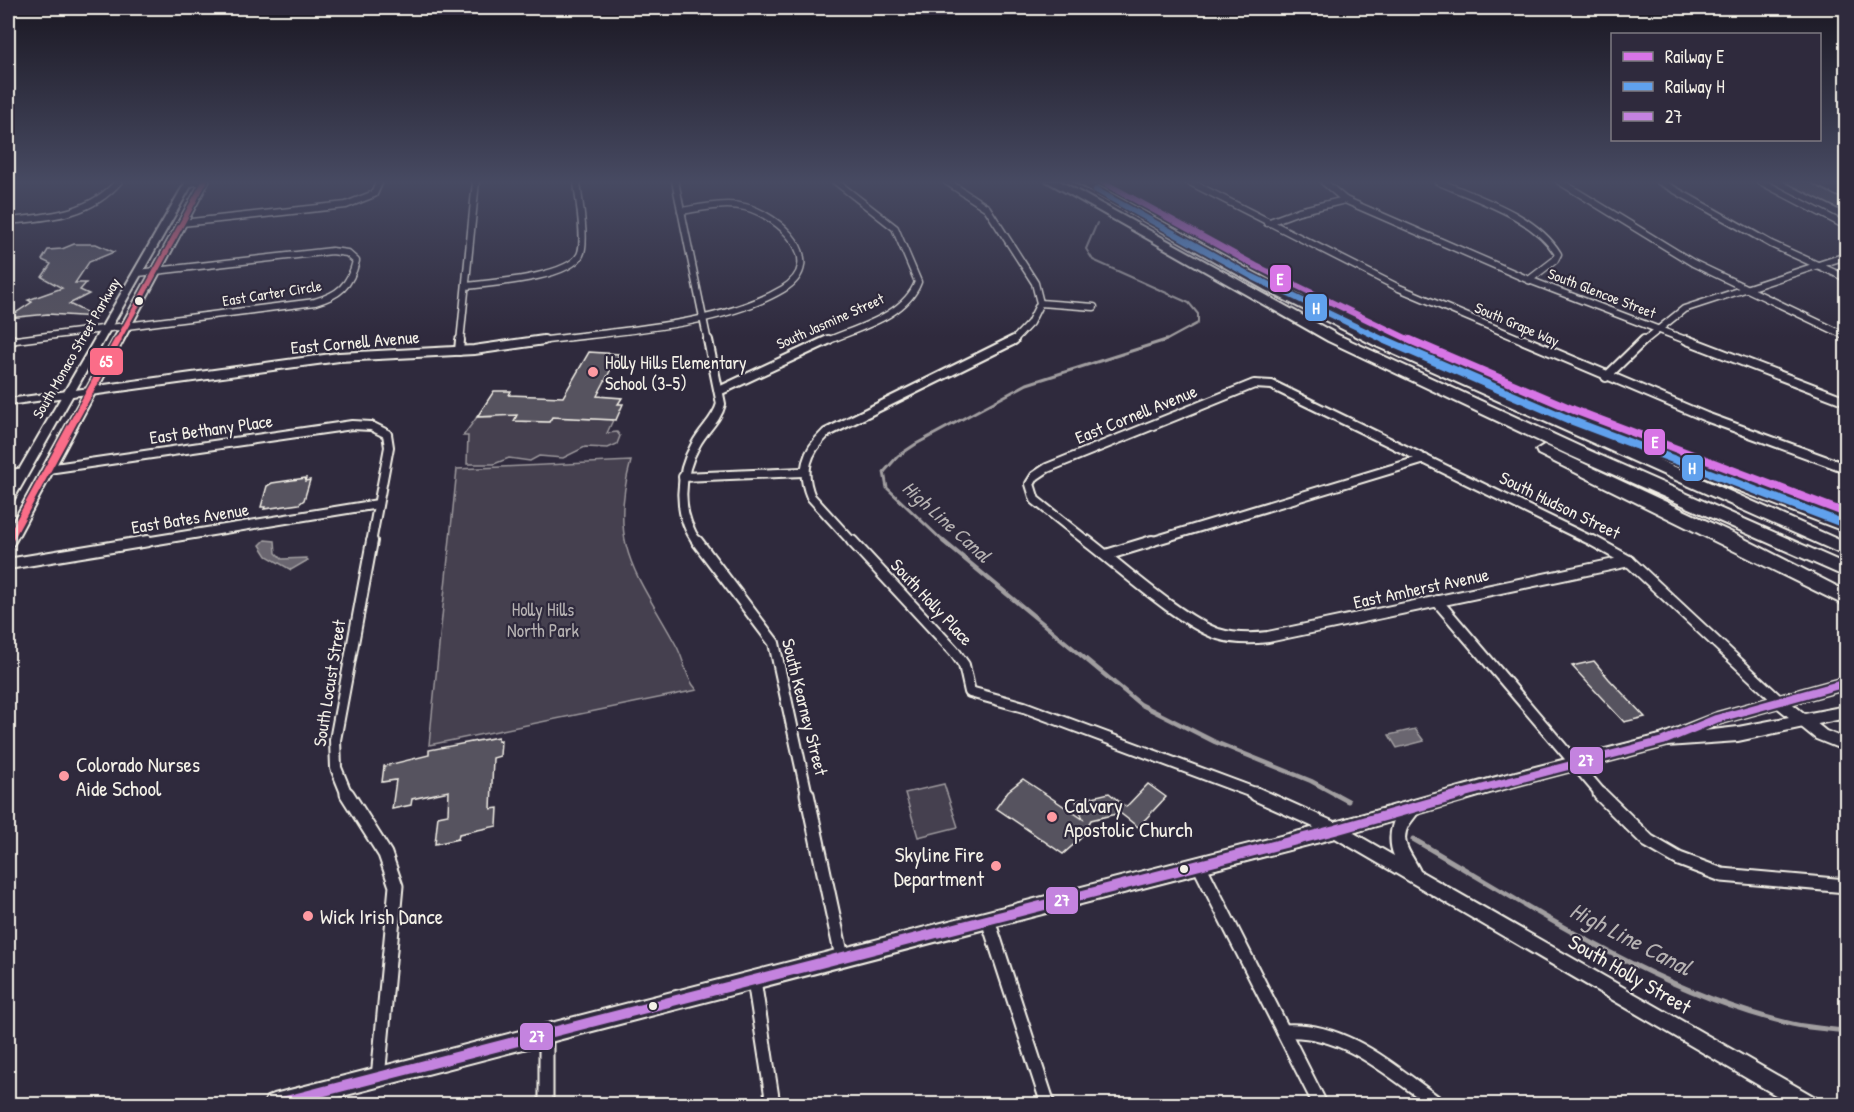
<svg xmlns="http://www.w3.org/2000/svg" width="1854" height="1112" font-family="'Patrick Hand',sans-serif">
<style>
.green{fill:#454050;stroke:#9c989c;stroke-width:1.5}
.water{fill:#6a6670;stroke:#a19ea0;stroke-width:1.5}
.lines{fill:none;stroke-linecap:round;stroke-linejoin:round}
.stream-far3{stroke:#a19ea0;stroke-width:2}
.stream-far2{stroke:#a19ea0;stroke-width:3}
.stream-far1{stroke:#a19ea0;stroke-width:4.5}
.stream{stroke:#a19ea0;stroke-width:5}
.building{fill:#56525f;stroke:#f4f1e8;stroke-width:1.5}
.minor-far3-casing{stroke:#f4f1e8;stroke-width:9}
.minor-far2-casing{stroke:#f4f1e8;stroke-width:12}
.minor-far1-casing{stroke:#f4f1e8;stroke-width:14}
.minor-casing{stroke:#f4f1e8;stroke-width:17}
.tertiary-casing{stroke:#f4f1e8;stroke-width:4}
.secondary-casing{stroke:#f4f1e8;stroke-width:4}
.motorway-casing{stroke:#f4f1e8;stroke-width:4}
.minor-far3{stroke:#2f2a3d;stroke-width:6}
.minor-far2{stroke:#2f2a3d;stroke-width:8}
.minor-far1{stroke:#2f2a3d;stroke-width:10}
.minor{stroke:#2f2a3d;stroke-width:13}
.tertiary{fill:#2f2a3d;fill-rule:evenodd}
.secondary{fill:#2f2a3d;fill-rule:evenodd}
.motorway{fill:#2f2a3d;fill-rule:evenodd}
.bus-1-far1-casing{stroke:#2f2a3d;stroke-width:13}
.bus-1-casing{stroke:#2f2a3d;stroke-width:15}
.bus-2-far1-casing{stroke:#2f2a3d;stroke-width:8}
.bus-2-casing{stroke:#2f2a3d;stroke-width:10}
.bus-1-far1{stroke:#c483df;stroke-width:8}
.bus-1{stroke:#c483df;stroke-width:10}
.bus-2-far1{stroke:#fb6d88;stroke-width:5}
.bus-2{stroke:#fb6d88;stroke-width:7}
.rail-1-far1-casing{stroke:#2f2a3d;stroke-width:9}
.rail-1-casing{stroke:#2f2a3d;stroke-width:12}
.rail-2-far1-casing{stroke:#2f2a3d;stroke-width:9}
.rail-2-casing{stroke:#2f2a3d;stroke-width:12}
.rail-1-far1{stroke:#d875e6;stroke-width:6}
.rail-1{stroke:#d875e6;stroke-width:8}
.rail-2-far1{stroke:#60a1ed;stroke-width:6}
.rail-2{stroke:#60a1ed;stroke-width:8}
.bus-dot{fill:#f4f1e8;stroke:#2f2a3d;stroke-width:2}
.poi-dot{fill:#ff9aa2;stroke:#2f2a3d;stroke-width:2}
.labels{text-anchor:middle;dominant-baseline:central;stroke-width:4.5;stroke-linejoin:round;paint-order:stroke}
.far-street-label{font-size:15px;fill:#f4f1e8;stroke:#2f2a3d}
.street-label{font-size:18px;fill:#f4f1e8;stroke:#2f2a3d}
.poi-label{font-size:18px;fill:#f4f1e8;stroke:#2f2a3d;text-anchor:start}
.park-label{font-size:18px;fill:#b7b3b3;stroke:#2f2a3d}
.water-label{font-size:20px;font-style:italic;fill:#b6b2b2;stroke:#2f2a3d}
.near-poi-label{font-size:21px;fill:#f4f1e8;stroke:#2f2a3d;text-anchor:start}
.near-street-label{font-size:21px;fill:#f4f1e8;stroke:#2f2a3d}
.near-water-label{font-size:24px;font-style:italic;fill:#b6b2b2;stroke:#2f2a3d}
.line-badge{stroke:#2f2a3d;stroke-width:2}
.badge-label{font-size:16px;text-anchor:middle;font-weight:bold;fill:#fff}
</style>
<rect width="100%" height="100%" fill="#2f2a3d"/>
<filter id="ink" filterUnits="userSpaceOnUse"><feTurbulence type="fractalNoise" baseFrequency=".0167" numOctaves="2"/><feDisplacementMap in="SourceGraphic" scale="12" xChannelSelector="R" yChannelSelector="G"/><feConvolveMatrix kernelMatrix="1 2 1 2 8 2 1 2 1" color-interpolation-filters="sRGB"/></filter>
<g filter="url(#ink)">
<g class="green">
<path d="M497,414L517,415L515,421L549,422L552,417L613,420L607,433L617,432L620,436L617,444L608,448L585,447L563,458L539,456L530,461L509,458L494,464H467L468,436H463L477,417H494Z"/>
<path d="M631,461C607,547 638,575 676,645C684,659 686,679 697,690L429,745L457,469Z"/>
<path d="M944,784L958,827L918,837L905,793Z"/>
</g>
<g class="water">
<path d="M265,540L275,541L276,553L282,559L306,558L308,560L291,570L267,556L260,545Z"/>
<path d="M1415,729L1424,741L1397,748L1389,735Z"/>
</g>
<g class="lines">
<path class="stream-far3" d="M1097,223L1086,249L1093,260L1189,303L1198,314V323L1163,342"/>
<path class="stream-far2" d="M945,543L887,488L884,472L898,456L916,444L1027,384L1166,340"/>
<path class="stream-far1" d="M943,541L1140,704L1215,742L1311,781L1337,795"/>
<g class="stream">
<path d="M1335,794L1348,801"/>
<path d="M1413,839C1531,907 1658,993 1792,1024C1810,1028 1828,1029 1846,1031"/>
</g>
</g>
<g class="building">
<path d="M1783,181H1807L1846,201V213Z"/>
<path d="M74,244H96L114,252L89,262L75,283H86L80,290L89,294L69,304L96,317L48,314L8,318L32,302L28,300L62,288L42,277L51,264L42,260L48,250L62,249Z"/>
<path d="M589,352L619,354L597,396L622,398L618,404H623L616,420L552,417L549,422L514,421L517,415L477,417L494,391H511L509,395L563,397Z"/>
<path d="M306,478L305,481L310,480L304,500L299,504L264,509L265,507H261L267,486L272,483Z"/>
<path d="M1594,661L1609,679L1645,717L1624,722L1572,666Z"/>
<path d="M498,737V741L501,740L500,756L493,758L491,809L498,808L497,826L459,834L458,839L435,844L438,816L448,814L449,791L412,799L411,805L392,809L396,780L382,782L384,766L429,755V750Z"/>
<path d="M1023,779L1083,819L1076,801L1109,793L1126,807L1148,784L1166,797L1138,827L1120,813L1091,820L1080,839L1063,854L996,808L1008,791Z"/>
</g>
<g class="lines">
<g class="minor-far3-casing">
<g id="minor-far3">
<path d="M675,181L708,342"/>
<path d="M946,181L987,208L1035,283L1040,303L1030,323L1012,342"/>
<path d="M1188,181L1399,288L1527,342"/>
<path d="M1323,181L1345,200L1529,280L1691,342"/>
<path d="M1437,181C1477,199 1534,215 1558,254L1555,260L1529,280"/>
<path d="M1559,181L1693,263L1846,336"/>
<path d="M1659,181L1771,244L1846,278"/>
<path d="M1760,181L1846,226"/>
<path d="M189,183L206,181"/>
<path d="M8,221C50,217 90,215 119,181"/>
<path d="M182,223L346,205L374,194L380,181"/>
<path d="M1267,223L1299,211L1345,200"/>
<path d="M466,286C490,283 568,278 580,255C587,242 578,197 577,181"/>
<path d="M1040,303L1094,307"/>
<path d="M8,341L315,302C339,295 350,286 356,261L347,253L332,251L138,273"/>
<path d="M460,342L476,181"/>
<path d="M533,342C608,331 718,328 783,289C829,261 778,215 745,207C724,202 701,208 681,211"/>
<path d="M825,342C856,328 905,317 918,282L895,228L835,181"/>
<path d="M1643,342L1684,309L1846,256"/>
</g>
</g>
<g class="minor-far2-casing">
<g id="minor-far2">
<path d="M1524,340L1706,417L1846,468"/>
<path d="M1687,340L1846,401"/>
<path d="M8,341L13,340"/>
<path d="M459,351L460,340"/>
<path d="M1606,377L1644,340"/>
<path d="M90,391L339,357L474,350L544,340"/>
<path d="M719,391L828,340"/>
<path d="M48,469L352,425L371,426L387,434L389,447L371,543"/>
<path d="M8,475L23,472"/>
<path d="M683,477L803,472"/>
<path d="M139,543L378,504"/>
<path d="M698,543C676,514 679,474 696,444C704,429 717,420 721,404L708,340"/>
<path d="M853,543L811,497C800,471 806,452 826,433L1014,340"/>
<path d="M1089,543L1035,500L1030,484L1035,476L1047,468L1254,384L1272,385L1596,543"/>
<path d="M1147,543L1425,459"/>
</g>
</g>
<g class="minor-far1-casing">
<g id="minor-far1">
<path d="M697,541L774,643L807,795"/>
<path d="M852,541L954,651L964,665L970,692L1024,707L1260,795"/>
<path d="M1087,541C1121,567 1180,621 1218,634C1234,639 1251,639 1268,637L1629,561"/>
<path d="M1593,541L1629,561"/>
<path d="M1106,555L1152,541"/>
<path d="M1629,561L1779,701"/>
<path d="M8,564L148,541"/>
<path d="M1437,601L1602,795"/>
<path d="M347,795L336,768L335,740L372,541"/>
</g>
</g>
<g class="minor-casing">
<g id="minor">
<path d="M347,794L385,854L396,886L378,1078"/>
<path d="M807,794L842,957"/>
<path d="M1256,794L1334,829"/>
<path d="M1600,794L1648,841L1679,859L1722,875L1846,886"/>
<path d="M1199,865L1320,1104"/>
<path d="M988,920L1048,1104"/>
<path d="M754,980L773,1104"/>
<path d="M1283,1031C1344,1026 1391,1071 1438,1104"/>
<path d="M546,1034V1104"/>
</g>
</g>
<g class="tertiary-casing">
<g id="tertiary">
<path d="M90,388L95,391L94,393L8,405V399Z"/>
<path d="M1779,696L1784,697L1826,731L1846,739V751L1816,739L1774,705L1772,701L1774,697Z"/>
<path d="M1413,801L1418,803L1421,808C1418,814 1413,819 1409,825C1398,843 1413,855 1420,871L1815,1097L1817,1104H1791L1330,835L1327,830L1330,825L1335,823L1340,825L1394,856C1386,838 1392,809 1413,801Z"/>
</g>
</g>
<g class="secondary-casing">
<g id="secondary">
<path d="M186,181H194L14,499L8,503V489Z"/>
<path d="M201,181H209L15,542L13,545L8,546V531Z"/>
<path d="M1846,677V689L1719,724L1704,731L1738,727L1846,706V718L1738,741L1667,746L1496,791L1335,838L312,1104H264L267,1097L274,1094L1335,822L1496,777L1660,735L1716,713Z"/>
</g>
</g>
<g class="motorway-casing">
<g id="motorway">
<path d="M1046,181H1060L1338,335L1581,447L1846,564V577L1569,455L1328,341Z"/>
<path d="M1074,181H1088L1275,284L1388,341L1649,456L1647,453L1649,449H1661L1846,520V532L1657,459L1846,543V556L1378,347L1265,290Z"/>
<path d="M1544,445L1737,535L1846,591V606L1538,454L1536,450Z"/>
</g>
</g>
<use href="#minor-far3" class="minor-far3"/>
<use href="#minor-far2" class="minor-far2"/>
<use href="#minor-far1" class="minor-far1"/>
<use href="#minor" class="minor"/>
<use href="#tertiary" class="tertiary"/>
<use href="#secondary" class="secondary"/>
<use href="#motorway" class="motorway"/>
<g class="bus-1-far1-casing">
<path id="bus-1-far1" d="M1457,795L1663,741L1716,719L1846,683"/>
</g>
<g class="bus-1-casing">
<path id="bus-1" d="M274,1104L1335,830L1462,794"/>
</g>
<g class="bus-2-far1-casing">
<path id="bus-2-far1" d="M117,342L205,181"/>
</g>
<g class="bus-2-casing">
<path id="bus-2" d="M8,542L118,340"/>
</g>
<use href="#bus-1-far1" class="bus-1-far1"/>
<use href="#bus-1" class="bus-1"/>
<use href="#bus-2-far1" class="bus-2-far1"/>
<use href="#bus-2" class="bus-2"/>
<g class="rail-1-far1-casing">
<path id="rail-1-far1" d="M1101,181L1256,266L1414,342"/>
</g>
<g class="rail-1-casing">
<path id="rail-1" d="M1410,340L1574,410L1846,513"/>
</g>
<g class="rail-2-far1-casing">
<path id="rail-2-far1" d="M1096,190L1251,276L1388,342"/>
</g>
<g class="rail-2-casing">
<path id="rail-2" d="M1385,340L1570,420L1842,523"/>
</g>
<use href="#rail-1-far1" class="rail-1-far1"/>
<use href="#rail-1" class="rail-1"/>
<use href="#rail-2-far1" class="rail-2-far1"/>
<use href="#rail-2" class="rail-2"/>
</g>
</g>
<linearGradient id="sky" x2="0" y2="1"><stop stop-color="#1a1722"/><stop offset="0.54" stop-color="#474a62"/><stop offset="1" stop-color="#474a62" stop-opacity="0"/></linearGradient>
<rect width="1854" height="337" fill="url(#sky)"/>
<g class="bus-dot">
<circle cx="139" cy="301" r="5"/>
<circle cx="1184" cy="869" r="5"/>
<circle cx="653" cy="1006" r="5"/>
</g>
<g class="poi-dot">
<circle cx="593" cy="372" r="6"/>
<circle cx="64" cy="776" r="6"/>
<circle cx="1052" cy="817" r="6"/>
<circle cx="996" cy="866" r="6"/>
<circle cx="308" cy="916" r="6"/>
</g>
<g class="labels">
<g class="far-street-label">
<text transform="translate(272 293) rotate(-9)">East Carter Circle</text>
<text transform="translate(1602 293) rotate(21)">South Glencoe Street</text>
<text transform="translate(830 321) rotate(-24)">South Jasmine Street</text>
<text transform="translate(1517 324) rotate(23)">South Grape Way</text>
<text transform="translate(76 348) rotate(-60)">South Monaco Street Parkway</text>
</g>
<g class="street-label">
<text transform="translate(355 342) rotate(-5)">East Cornell Avenue</text>
<text transform="translate(1136 414) rotate(-22)">East Cornell Avenue</text>
<text transform="translate(211 429) rotate(-8)">East Bethany Place</text>
<text transform="translate(1560 505) rotate(26)">South Hudson Street</text>
<text transform="translate(190 518) rotate(-9)">East Bates Avenue</text>
<text transform="translate(1421 588) rotate(-12)">East Amherst Avenue</text>
<text transform="translate(932 602) rotate(47)">South Holly Place</text>
<text transform="translate(329 683) rotate(-81)">South Locust Street</text>
<text transform="translate(805 707) rotate(76)">South Kearney Street</text>
</g>
<g class="poi-label">
<text x="605" y="362">Holly Hills Elementary<tspan x="605" dy="21">School (3-5)</tspan></text>
</g>
<g class="park-label">
<text x="543" y="609">Holly Hills<tspan x="543" dy="21">North Park</tspan></text>
</g>
<g class="water-label">
<text transform="translate(947 521) rotate(42)">High Line Canal</text>
</g>
<g class="near-poi-label">
<text x="76" y="764">Colorado Nurses<tspan x="76" dy="24">Aide School</tspan></text>
<text x="1064" y="805">Calvary<tspan x="1064" dy="24">Apostolic Church</tspan></text>
<text x="984" y="854" text-anchor="end">Skyline Fire<tspan x="984" dy="24">Department</tspan></text>
<text x="320" y="916">Wick Irish Dance</text>
</g>
<g class="near-street-label">
<text transform="translate(1630 974) rotate(30)">South Holly Street</text>
</g>
<g class="near-water-label">
<text transform="translate(1631 938) rotate(27)">High Line Canal</text>
</g>
</g>
<g class="line-badge">
<rect x="1269" y="264" width="23" height="29" rx="6" fill="#d875e6"/>
<rect x="1304" y="293" width="24" height="29" rx="6" fill="#60a1ed"/>
<rect x="89" y="347" width="35" height="29" rx="6" fill="#fb6d88"/>
<rect x="1643" y="428" width="23" height="28" rx="6" fill="#d875e6"/>
<rect x="1681" y="454" width="23" height="28" rx="6" fill="#60a1ed"/>
<rect x="1569" y="746" width="35" height="29" rx="6" fill="#c483df"/>
<rect x="1045" y="886" width="34" height="29" rx="6" fill="#c483df"/>
<rect x="519" y="1022" width="35" height="29" rx="6" fill="#c483df"/>
</g>
<g class="badge-label">
<text x="1280" y="285">E</text>
<text x="1316" y="314">H</text>
<text x="106" y="367">65</text>
<text x="1655" y="448">E</text>
<text x="1692" y="474">H</text>
<text x="1586" y="766">27</text>
<text x="1062" y="906">27</text>
<text x="537" y="1042">27</text>
</g>
<rect width="1854" height="1112" fill="none" stroke="#2f2a3d" stroke-width="30"/>
<rect x="15" y="15" width="1824" height="1082" fill="none" stroke="#f4f1e8" stroke-width="2" filter="url(#ink)"/>
<rect x="1611" y="33" width="210" height="108" fill="#2f2a3d" stroke="#7e7a81" stroke-width="1.5"/>
<rect x="1623" y="52" width="30" height="9" fill="#d875e6" stroke="#7e7a81" stroke-width="1.5"/>
<text x="1665" y="63" font-size="18" fill="#f4f1e8">Railway E</text>
<rect x="1623" y="82" width="30" height="9" fill="#60a1ed" stroke="#7e7a81" stroke-width="1.5"/>
<text x="1665" y="93" font-size="18" fill="#f4f1e8">Railway H</text>
<rect x="1623" y="112" width="30" height="9" fill="#c483df" stroke="#7e7a81" stroke-width="1.5"/>
<text x="1665" y="123" font-size="18" fill="#f4f1e8">27</text>
</svg>
